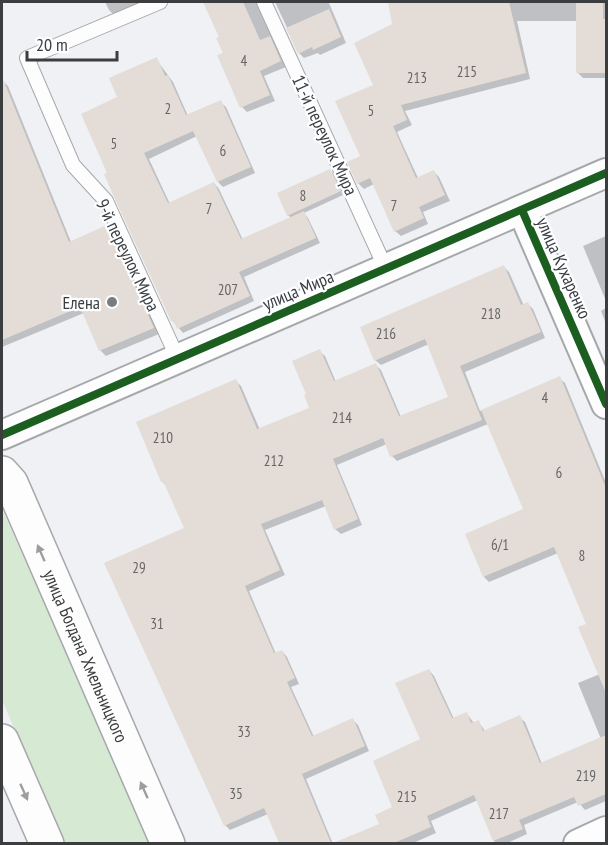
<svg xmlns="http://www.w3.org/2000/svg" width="608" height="845" font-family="'PT Sans Narrow',sans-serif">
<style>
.green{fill:#d6e9d2}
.shadow{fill:#0003}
.building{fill:#e4ddd7}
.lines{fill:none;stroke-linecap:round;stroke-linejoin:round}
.service-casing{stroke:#a6a8ab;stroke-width:16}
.minor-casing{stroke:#a6a8ab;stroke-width:32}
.secondary-casing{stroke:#a6a8ab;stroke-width:36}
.service{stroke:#fdfdfd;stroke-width:14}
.minor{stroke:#fdfdfd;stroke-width:28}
.secondary{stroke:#fdfdfd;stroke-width:33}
.cycleway-casing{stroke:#fdfeff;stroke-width:11}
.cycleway{stroke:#1b5e20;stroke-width:8}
.oneway{fill:#9c9d9e}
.poi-dot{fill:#7a7c7e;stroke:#fdfeff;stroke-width:2}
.labels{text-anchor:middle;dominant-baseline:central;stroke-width:4.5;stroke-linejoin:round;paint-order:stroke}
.number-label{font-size:15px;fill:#666}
.street-label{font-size:18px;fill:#3b3d3f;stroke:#fdfeff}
.poi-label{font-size:18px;fill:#3b3d3f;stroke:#fdfeff;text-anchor:end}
</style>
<rect width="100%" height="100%" fill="#eff1f4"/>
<path class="green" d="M2,508V509L151,843H64L2,700Z"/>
<g class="shadow">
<path d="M105,2H145L114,15L109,10Z"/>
<path d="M205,2H263L261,12L286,67L264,76L275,101L247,112L242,107L221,38Z"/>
<path d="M275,2H332L329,3L346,43L320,55L318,53L304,58L299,53Z"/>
<path d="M389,2H606V78H583L577,72V21H517L530,79L405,111L412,125L397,132L418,178L434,172L439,177L450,201L423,212L428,224L401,236L395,231L374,184L364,189L358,183L375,85L393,25Z"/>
<path d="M156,59L173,82L188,116L220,102L226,107L255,173L223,187L218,182L197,136L149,159L170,204L214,183L219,189L243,240L291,218L288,215L330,171L334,174L343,195L304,213L308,218L320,243L244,277L254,301L183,333L172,320L119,98Z"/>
<path d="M2,80L8,86L71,242L107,226L112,232L159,334L106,356L100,350L84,313L2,347Z"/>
<path d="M606,236V301L583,246Z"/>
<path d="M504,267L509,272L524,306L528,304L533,309L545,338L465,372L480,411L559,378L565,383L606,483V801L585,810L578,802L524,825L527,834L505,844H497L494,841L478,800L431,821L436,833L411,844H336L381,825L394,808L422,740L429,670L434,676L454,719L467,714L474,723L478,721L485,731L519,717L525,722L542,764L601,739L578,683L600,674L587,625L558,553L489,582L484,577L525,510L488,424L397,461L392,456L387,444L337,465L362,525L341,534L335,529L326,506L265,530L285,575L249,591L276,654L282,651L287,657L299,684L291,687L314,737L353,720L358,725L369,751L306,779L333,844H280L268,814L230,830L225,825L186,529L167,487L162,481L236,381L241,386L260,430L311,408L319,351L325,356L336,382L376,365L381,370L401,417L450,398L429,344L381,365L375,360Z"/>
<path d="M606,308V324L601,311Z"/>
</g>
<g class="building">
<path d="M203,2H243L260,40L270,36L281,61L260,71L270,95L240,108L217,55L223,53L216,38L219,37Z"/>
<path d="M388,2H509L526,73L401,105L407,120L393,126L416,178L434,170L445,195L419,207L424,218L394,232L370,178L357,184L347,162L360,156L335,101L373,85L354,43L392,24Z"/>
<path d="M576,2H603V19H606V73H576Z"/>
<path d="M329,9L341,37L313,50L312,47L298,54L286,28Z"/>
<path d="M157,57L165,76L168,75L186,115L221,100L251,167L217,182L193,131L144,153L168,203L214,182L241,239L304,211L316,238L239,272L250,296L177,329L173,320L171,321L114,197L104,174L107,173L81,114L117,97L109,78Z"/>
<path d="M3,79L69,242L107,225L154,328L99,351L80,307L2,340Z"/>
<path d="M330,169L341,191L287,216L277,193Z"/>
<path d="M504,265L521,305L528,302L541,332L460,366L482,420L390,457L383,438L333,459L358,519L334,530L322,500L261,524L280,570L245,586L274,653L282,650L295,678L287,682L312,736L353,718L365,746L302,774L331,843H279L264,808L224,826L104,563L184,528L163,481L161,482L136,422L236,379L257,429L309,408L304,395L306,394L292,361L320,349L334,381L376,363L399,416L448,397L425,339L374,361L360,327Z"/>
<path d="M560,376L606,488V693L578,627L586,624L554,547L483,577L465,534L523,509L481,410Z"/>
<path d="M429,669L452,718L467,712L471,723L479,720L483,731L520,715L540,763L606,735V794L578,806L574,797L519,820L523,829L493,841L474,795L427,816L431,827L394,843H333L379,824L375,815L392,807L373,761L420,739L395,683Z"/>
</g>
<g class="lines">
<g class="service-casing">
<g id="service">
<path d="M160,2L27,58L73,165L106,201L178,359"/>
<path d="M264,2L386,269"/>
</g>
</g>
<g class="minor-casing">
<g id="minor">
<path d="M522,210L606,404"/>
<path d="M2,435L606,173"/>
<path d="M578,844L606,831"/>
</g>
</g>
<g class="secondary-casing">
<g id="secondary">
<path id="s1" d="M2,473L11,483L168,844"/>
<path d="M2,741L47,844"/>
</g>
</g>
<use href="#service" class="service"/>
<use href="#minor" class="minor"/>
<use href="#secondary" class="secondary"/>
<g class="cycleway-casing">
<g id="cycleway">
<path d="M522,210L606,404"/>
<path d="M2,435L606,173"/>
</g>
</g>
<use href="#cycleway" class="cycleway"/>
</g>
<defs><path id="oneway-solid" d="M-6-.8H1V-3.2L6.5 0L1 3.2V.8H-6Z" transform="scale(1.5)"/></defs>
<g class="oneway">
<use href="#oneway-solid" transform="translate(41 553) rotate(-114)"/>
<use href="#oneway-solid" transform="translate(144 790) rotate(-114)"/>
<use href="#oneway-solid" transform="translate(24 792) rotate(66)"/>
</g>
<circle class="poi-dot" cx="112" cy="302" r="6"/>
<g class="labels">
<g class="number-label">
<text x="244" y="60">4</text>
<text x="467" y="71">215</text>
<text x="417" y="77">213</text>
<text x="168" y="108">2</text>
<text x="371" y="110">5</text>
<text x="114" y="143">5</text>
<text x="223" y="150">6</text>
<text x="303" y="195">8</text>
<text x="394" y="205">7</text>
<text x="209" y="208">7</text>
<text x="228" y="289">207</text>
<text x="491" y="313">218</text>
<text x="386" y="333">216</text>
<text x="545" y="397">4</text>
<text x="342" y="417">214</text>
<text x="163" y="437">210</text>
<text x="274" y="460">212</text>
<text x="559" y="472">6</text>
<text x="500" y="544">6/1</text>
<text x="582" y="555">8</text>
<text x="139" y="567">29</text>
<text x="157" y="623">31</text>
<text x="244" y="731">33</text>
<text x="586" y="775">219</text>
<text x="236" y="793">35</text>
<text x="407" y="796">215</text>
<text x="499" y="813">217</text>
</g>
<g class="street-label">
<text transform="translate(325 135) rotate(65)">11-й переулок Мира</text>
<text transform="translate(128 255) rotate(64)">9-й переулок Мира</text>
<text transform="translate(564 268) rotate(66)">улица Кухаренко</text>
<text transform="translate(298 290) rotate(-23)">улица Мира</text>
<text stroke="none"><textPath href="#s1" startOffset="202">улица Богдана Хмельницкого</textPath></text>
</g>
<g class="poi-label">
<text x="100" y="302">Елена</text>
</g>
</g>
<rect width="608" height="845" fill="none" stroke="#3b3d3f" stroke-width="6"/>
<path d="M27 51v9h90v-9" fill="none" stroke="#3b3d3f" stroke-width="3"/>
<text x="36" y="51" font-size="18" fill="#3b3d3f" stroke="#fdfeff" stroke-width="4.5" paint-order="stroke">20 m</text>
</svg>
